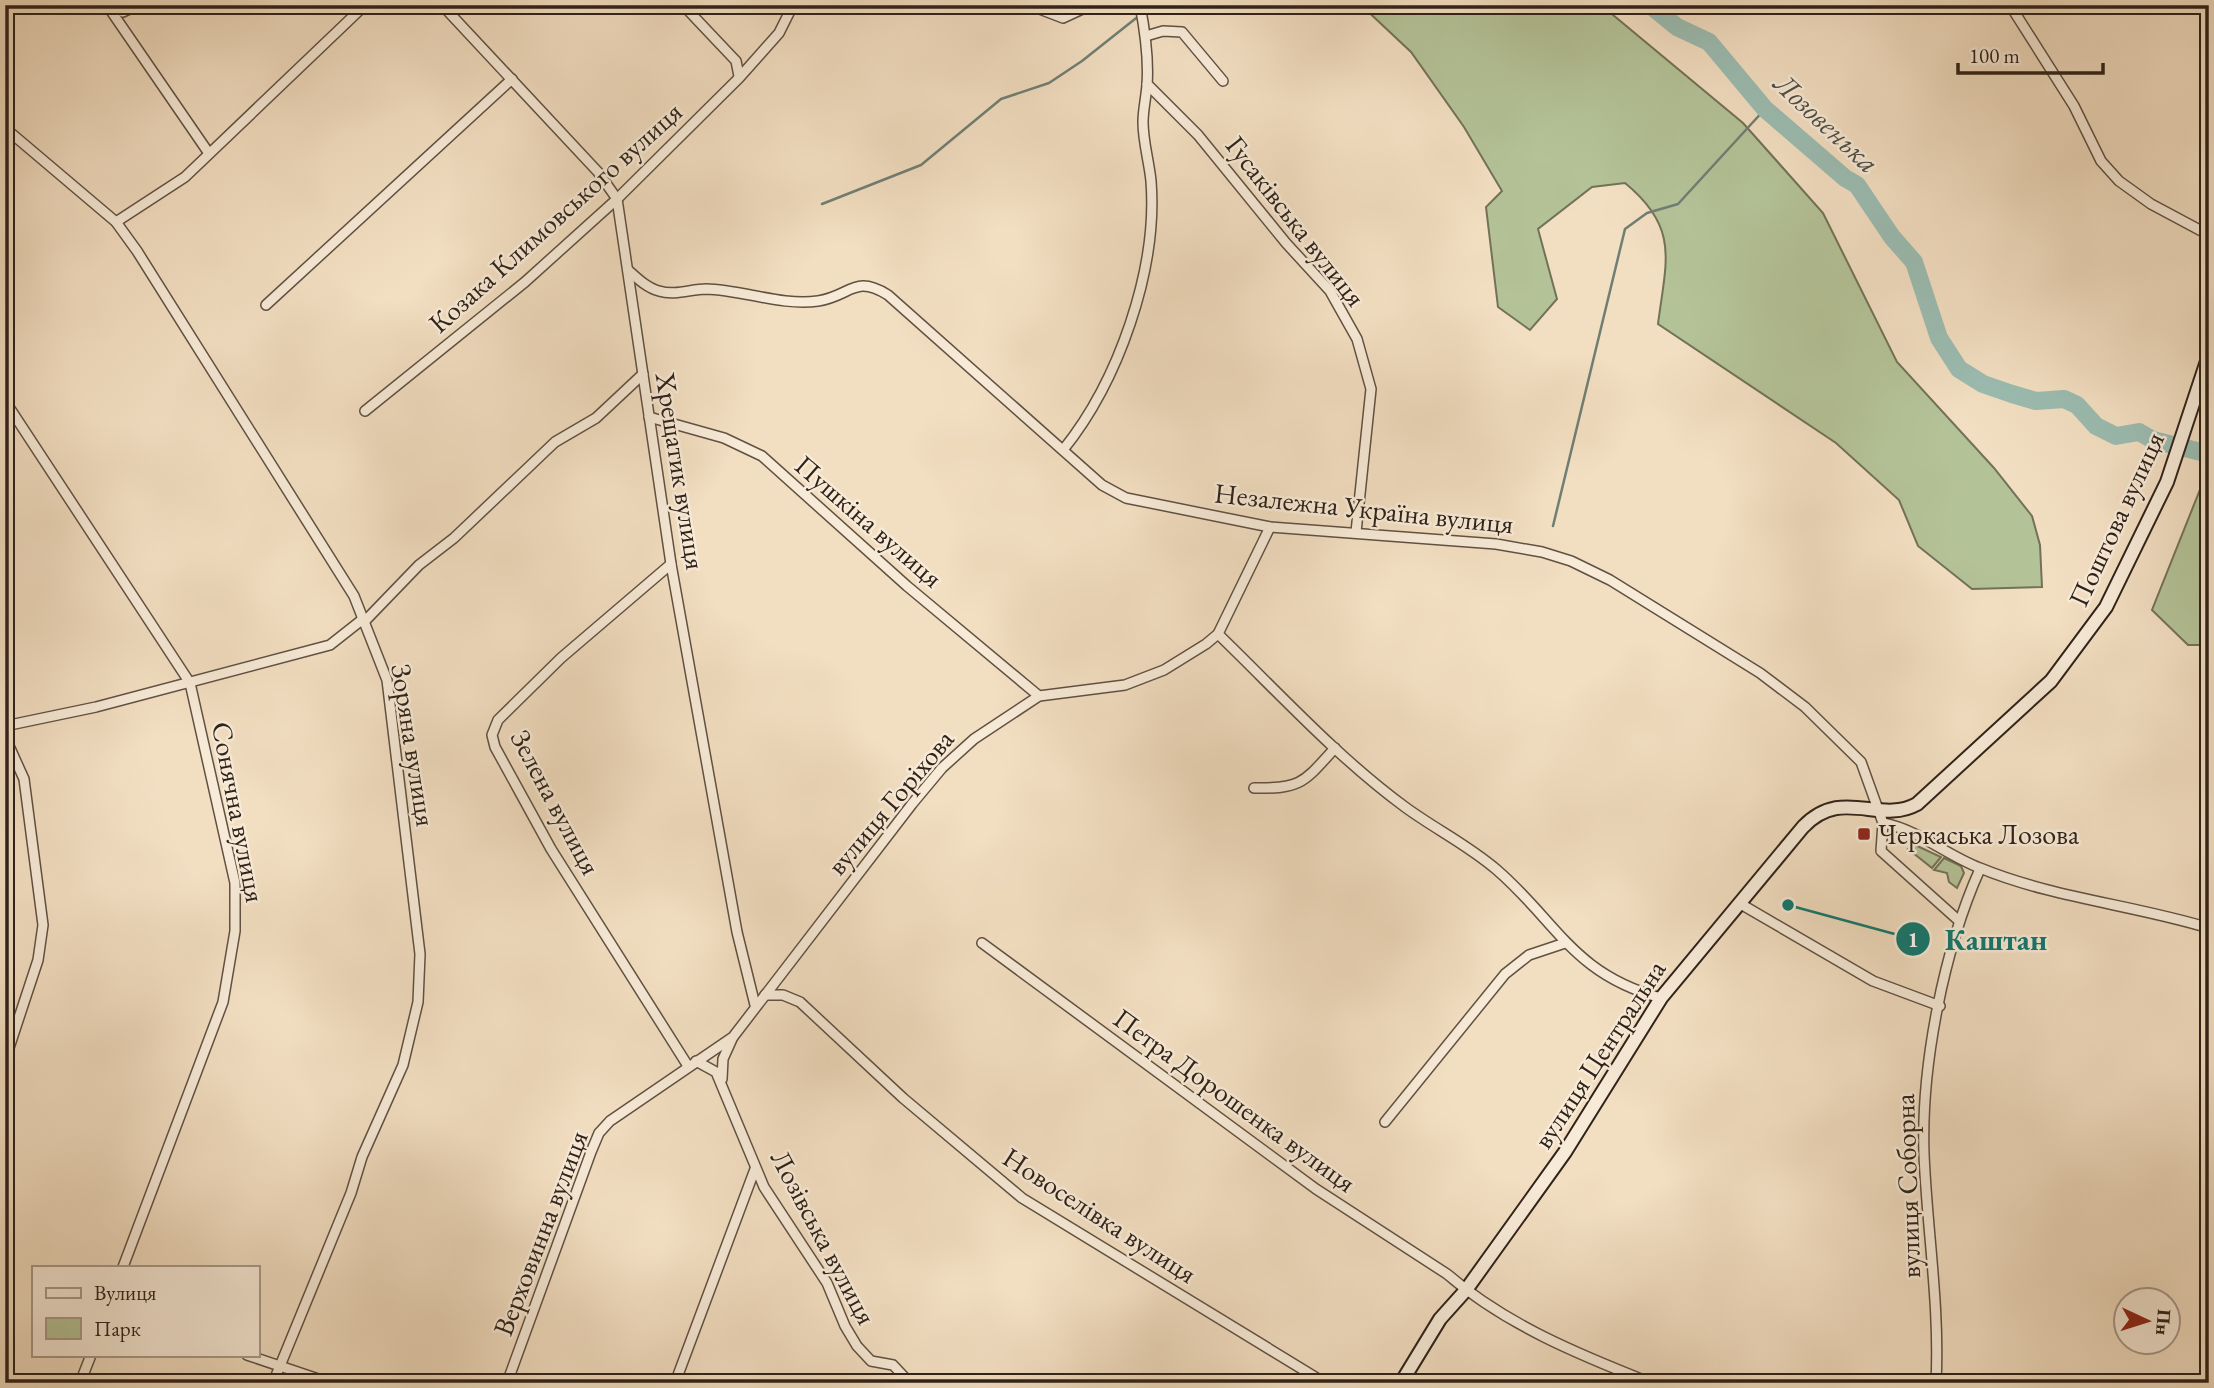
<svg xmlns="http://www.w3.org/2000/svg" width="2214" height="1388" font-family="'EB Garamond',serif">
<style>
.green{fill:#b4c297;stroke:#727258;stroke-width:2}
.lines{fill:none;stroke-linecap:round;stroke-linejoin:round}
.stream{stroke:#707e74;stroke-width:2.5}
.river{stroke:#9bbcb1;stroke-width:18}
.street-casing{stroke:#605143;stroke-width:12}
.secondary-casing{stroke:#2f2219;stroke-width:16}
.street{stroke:#f7ead7;stroke-width:9}
.secondary{stroke:#f7ead7;stroke-width:12}
.poi-dot{fill:#8f2418;stroke:#f7ead7;stroke-width:2.5}
.labels{text-anchor:middle;dominant-baseline:central;stroke-width:5;stroke-linejoin:round;paint-order:stroke}
.street-label{font-size:28px;fill:#2f2219;stroke:#f7ead7}
.poi-label{font-size:28px;fill:#2f2219;stroke:#f7ead7;text-anchor:start}
.water-label{font-size:30px;font-style:italic;fill:#4f5047;stroke:#f7ead7}
.leader{fill:none;stroke:#0f766e;stroke-width:2.5}
.callout-dot{fill:#0f766e;stroke:#f7ead7;stroke-width:2.5}
.mark-label{font-size:21px;text-anchor:middle;font-weight:bold;fill:#fff}
.callout-label{font-size:30px;text-anchor:middle;font-weight:bold;fill:#0f766e;stroke:#f7ead7;stroke-width:5;stroke-linejoin:round;paint-order:stroke}
</style>
<rect width="100%" height="100%" fill="#f2dec1"/>
<filter id="stains"><feTurbulence type="fractalNoise" baseFrequency=".00286" numOctaves="4"/><feColorMatrix values="0 0 0 0 .2 0 0 0 0 .09 0 0 0 0 .02 0 0 0 .5 -.17"/></filter>
<radialGradient id="worn" r=".72"><stop offset=".6" stop-color="#630" stop-opacity="0"/><stop offset="1" stop-color="#630" stop-opacity=".3"/></radialGradient>
<g class="green">
<path d="M1361,5H1601L1743,123L1823,213L1897,362L1994,468L2032,516L2040,545L2042,587L1972,589L1918,546L1899,500L1836,443L1658,324C1666,261 1680,228 1625,183L1592,187L1538,229L1557,299L1530,330L1498,307L1486,207L1502,191L1464,127L1411,52Z"/>
<path d="M2209,467V645H2188L2152,610Z"/>
<path d="M1913,844L1941,857L1932,868L1908,849Z"/>
<path d="M1944,858L1961,866L1964,873L1957,888L1949,882L1947,873L1934,870Z"/>
</g>
<g class="lines">
<g class="stream">
<path d="M822,204L921,165L1001,99L1049,83L1082,61L1140,15"/>
<path d="M1553,526L1625,229L1647,213L1678,204L1765,109"/>
</g>
<path class="river" d="M1650,5L1677,27L1709,42L1765,109L1845,178L1857,185L1892,237L1914,262L1939,338L1959,369L1983,384L2012,394L2036,401L2064,399L2077,405L2096,426L2116,436L2139,432L2153,440L2209,454"/>
<g class="street-casing">
<g id="street">
<path d="M107,5L208,152"/>
<path d="M110,5L123,12L138,5"/>
<path d="M442,5L598,172L617,199L671,564L737,932L755,1005"/>
<path d="M683,5L736,61L739,76"/>
<path d="M1029,5L1063,18L1091,5"/>
<path d="M2010,5L2074,106L2101,161L2119,181L2151,204L2209,235"/>
<path d="M1146,36L1163,31L1182,32L1223,81"/>
<path d="M1147,84L1198,135L1286,243L1330,291L1357,339L1371,389L1356,532"/>
<path d="M5,128L116,222L137,251L354,596L387,680L420,954L418,1002L403,1065L362,1157L351,1193L273,1383"/>
<path d="M116,222L185,177L365,5"/>
<path d="M628,270C637,278 647,288 659,291C675,296 691,289 706,289C743,290 781,306 818,301C851,296 854,274 888,295L1102,485L1126,498L1270,527L1496,544L1542,552L1571,561L1610,580L1760,673L1805,707L1861,762L1883,823C1919,830 1946,855 1980,868C2053,898 2134,905 2209,928"/>
<path d="M266,305L512,79"/>
<path d="M5,401L190,683L235,883V931L223,1002L123,1267"/>
<path d="M365,411L525,282L617,199L739,78L779,33L793,5"/>
<path d="M649,417L724,438L762,456L907,586L1039,696"/>
<path d="M1063,450C1118,382 1158,270 1151,181C1149,161 1143,142 1143,122C1143,110 1146,98 1147,85C1149,58 1145,31 1140,5"/>
<path d="M671,564L561,658L498,720L492,735L495,747L551,849L688,1066"/>
<path d="M364,622L419,565L454,538L555,442L596,418L643,374"/>
<path d="M1218,634C1279,693 1337,757 1405,807C1435,829 1468,845 1497,870C1558,923 1573,974 1661,998"/>
<path d="M5,726L96,707L330,645L363,619"/>
<path d="M5,737L24,779L43,925L38,960L5,1060"/>
<path d="M1254,788C1302,789 1304,782 1335,748"/>
<path d="M1883,823L1881,851L1958,920"/>
<path d="M1739,903L1873,981L1940,1006"/>
<path d="M982,943L1316,1189L1447,1274C1506,1325 1580,1355 1651,1383"/>
<path d="M765,995H783L800,1002L903,1098L1022,1198L1325,1383"/>
<path d="M696,1061L716,1072L764,1187L827,1283L845,1326L857,1346L871,1361L893,1365L910,1383"/>
<path d="M722,1079L723,1059L732,1039"/>
<path d="M1385,1122L1505,974L1529,955L1565,943"/>
<path d="M247,1355L330,1383"/>
<path d="M80,1383L91,1355"/>
<path d="M507,1383L591,1152L599,1133L610,1121L733,1037L912,804L942,768L974,739L1039,696L1125,685L1164,670L1206,644L1218,634L1270,527"/>
<path d="M675,1383L755,1169"/>
<path d="M1936,1383C1940,1306 1927,1230 1924,1154C1921,1065 1944,949 1980,869"/>
</g>
</g>
<g class="secondary-casing">
<path id="secondary" d="M1401,1383L1440,1319L1466,1290L1565,1152L1661,998L1803,827C1842,786 1879,825 1917,804L2051,681L2106,607L2167,482L2209,355"/>
</g>
<use href="#street" class="street"/>
<use href="#secondary" class="secondary"/>
</g>
<rect class="poi-dot" x="1857" y="827" width="14" height="14" rx="3.5"/>
<g class="labels">
<g class="street-label">
<text transform="translate(555 217) rotate(-42)">Козака Климовського вулиця</text>
<text transform="translate(1296 221) rotate(52)">Гусаківська вулиця</text>
<text transform="translate(681 471) rotate(81)">Хрещатик вулиця</text>
<text transform="translate(1364 508) rotate(6)">Незалежна Україна вулиця</text>
<text transform="translate(2116 519) rotate(-65)">Поштова вулиця</text>
<text transform="translate(869 521) rotate(41)">Пушкіна вулиця</text>
<text transform="translate(414 745) rotate(81)">Зоряна вулиця</text>
<text transform="translate(556 802) rotate(62)">Зелена вулиця</text>
<text transform="translate(890 802) rotate(-50)">вулиця Горіхова</text>
<text transform="translate(239 812) rotate(79)">Сонячна вулиця</text>
<text transform="translate(1599 1054) rotate(-57)">вулиця Центральна</text>
<text transform="translate(1235 1100) rotate(36)">Петра Дорошенка вулиця</text>
<text transform="translate(1907 1186) rotate(-92)">вулиця Соборна</text>
<text transform="translate(1100 1215) rotate(33)">Новоселівка вулиця</text>
<text transform="translate(540 1233) rotate(-69)">Верховинна вулиця</text>
<text transform="translate(824 1237) rotate(62)">Лозівська вулиця</text>
</g>
<g class="poi-label">
<text x="1878" y="834">Черкаська Лозова</text>
</g>
<g class="water-label">
<text transform="translate(1827 123) rotate(43)">Лозовенька</text>
</g>
</g>
<path class="leader" d="M1788 905L1913 939"/>
<g class="callout-dot">
<circle cx="1788" cy="905" r="7"/>
<circle cx="1913" cy="939" r="18"/>
</g>
<g class="mark-label">
<text x="1913" y="947">1</text>
</g>
<g class="callout-label">
<text x="1996" y="950">Каштан</text>
</g>
<rect width="2214" height="1388" fill="none" stroke="#f2dec1" stroke-width="28"/>
<rect x="7" y="7" width="2200" height="1374" fill="none" stroke="#2f2219" stroke-width="3.5"/>
<rect x="14" y="14" width="2186" height="1360" fill="none" stroke="#2f2219" stroke-width="2"/>
<rect x="32" y="1266" width="228" height="91" fill="#f7ead7" stroke="#a79a8b" stroke-width="2"/>
<rect x="46" y="1288" width="35" height="10" fill="#f7ead7" stroke="#a79a8b" stroke-width="2"/>
<text x="94" y="1300" font-size="21" fill="#2f2219">Вулиця</text>
<rect x="46" y="1318" width="35" height="21" fill="#b4c297" stroke="#a79a8b" stroke-width="2"/>
<text x="94" y="1336" font-size="21" fill="#2f2219">Парк</text>
<g transform="translate(2147 1321) rotate(94)"><circle r="33" fill="#f7ead7" stroke="#a79a8b" stroke-width="2"/>
<path d="M0-5L12 26L0 18L-12 26Z" fill="#8f2418"/>
<text y="-10" font-size="19" font-weight="bold" text-anchor="middle" fill="#2f2219">Пн</text>
</g>
<path d="M1958 63v10h145v-10" fill="none" stroke="#2f2219" stroke-width="3.5"/>
<text x="1969" y="63" font-size="21" fill="#2f2219" stroke="#f7ead7" stroke-width="5" paint-order="stroke">100 m</text>
<rect width="100%" height="100%" filter="url(#stains)"/>
<rect width="100%" height="100%" fill="url(#worn)"/>
</svg>
